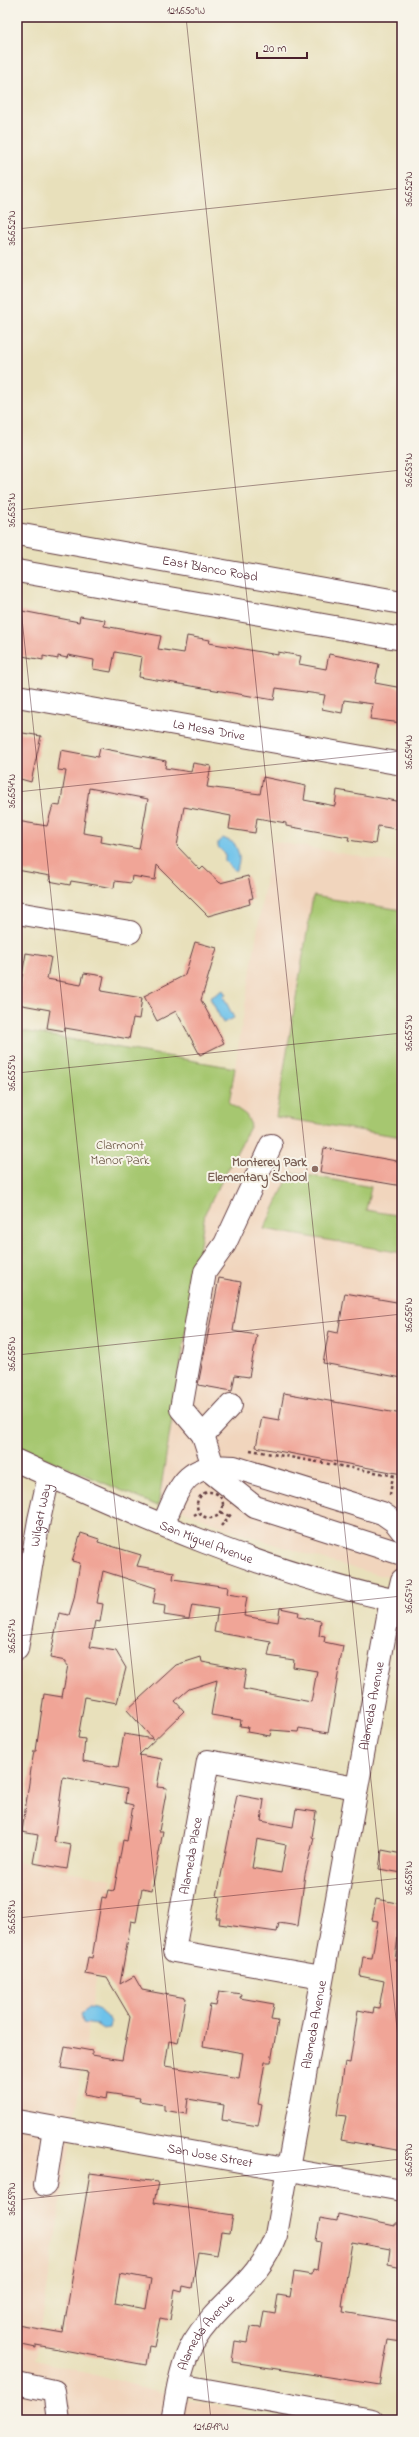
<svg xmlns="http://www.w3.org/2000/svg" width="419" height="2437" font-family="'Indie Flower',sans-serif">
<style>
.built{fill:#f1d5bd}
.green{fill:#a6c76f;stroke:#78734d}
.water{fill:#6dc2ea;stroke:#5c708a}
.building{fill:#f0a597;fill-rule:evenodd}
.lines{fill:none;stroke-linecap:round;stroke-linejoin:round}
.minor-casing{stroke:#623c41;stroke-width:24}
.highway-casing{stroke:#623c41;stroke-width:24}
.path{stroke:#623c41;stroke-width:2.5;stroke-dasharray:3 3;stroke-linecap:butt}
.minor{stroke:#fff;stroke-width:22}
.highway{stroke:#fff;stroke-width:22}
.ticks{fill:none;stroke:#4a1f2b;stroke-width:1;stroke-opacity:0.45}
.education-dot{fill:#8d6e63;stroke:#f7f3e8;stroke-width:1.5}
.labels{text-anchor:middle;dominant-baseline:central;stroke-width:4;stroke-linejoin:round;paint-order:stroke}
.street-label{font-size:13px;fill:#4a1f2b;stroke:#f7f3e8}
.park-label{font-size:13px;fill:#66513f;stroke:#f7f3e8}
.education-label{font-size:13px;font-weight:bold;fill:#785e54;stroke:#f7f3e8;text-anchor:end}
.neatline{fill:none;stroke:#4a1f2b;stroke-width:1.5}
.ticks-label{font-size:10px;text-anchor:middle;fill:#4a1f2b}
</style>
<rect width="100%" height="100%" fill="#f7f3e8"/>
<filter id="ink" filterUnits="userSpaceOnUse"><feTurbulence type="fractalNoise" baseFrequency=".025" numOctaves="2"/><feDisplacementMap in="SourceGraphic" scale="8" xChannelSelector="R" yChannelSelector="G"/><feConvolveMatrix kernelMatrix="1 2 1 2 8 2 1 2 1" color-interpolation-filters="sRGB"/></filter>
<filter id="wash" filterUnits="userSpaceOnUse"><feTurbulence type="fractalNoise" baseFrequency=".012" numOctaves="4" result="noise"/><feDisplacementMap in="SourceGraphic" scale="16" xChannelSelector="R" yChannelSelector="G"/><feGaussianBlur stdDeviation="0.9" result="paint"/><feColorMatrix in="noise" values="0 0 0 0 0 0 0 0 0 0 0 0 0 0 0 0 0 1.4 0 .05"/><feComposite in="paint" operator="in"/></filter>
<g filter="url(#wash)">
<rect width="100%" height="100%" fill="#e8e0bb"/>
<g class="built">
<path d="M272,841L402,864V1581L328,1561L233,1531L159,1500L205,1213L251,1125L246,1115L229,1103Z"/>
<path d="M17,1862L112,1879L36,2360L272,2420H17Z"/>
</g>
<g class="green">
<path d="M313,896L402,910V1137L276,1117Z"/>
<path d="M17,1030L235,1068L229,1103L246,1115L251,1125L205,1213L158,1506L17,1446Z"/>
<path d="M291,1172L371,1187L366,1210L402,1216V1253L264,1229Z"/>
</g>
<g class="water">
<path d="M223,838L234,843C239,852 242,861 235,871L225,861V854L218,847V842Z"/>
<path d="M223,990L226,995L223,996L234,1018L223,1023L210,998Z"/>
<path d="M88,2008C97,2008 109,2015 111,2023L110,2028L103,2029L97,2025L83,2023L81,2013Z"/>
</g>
<g id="blocks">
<g class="building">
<path d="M17,610L79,622L80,616L105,620L104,626L161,636L158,649L184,653L187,636L210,640L209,643L278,655V652L301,656L299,664L326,669L329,654L379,664L375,683L402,688V723L370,719L373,704L344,700L342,713L322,709L325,695L276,688L274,700L139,677L142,657L115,652L111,672L93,669L94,660L68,655L67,658L58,656V659L43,656V660L17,655Z"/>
<path d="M17,732L41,736L31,782L17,778Z"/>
<path d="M100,748L166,761L165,768L191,772L193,763L211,766L207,787L260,794L263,777L306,786L304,800L335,806L337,790L402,802V830L378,826L375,844L348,840L349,837L286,826V823L257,818L255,833L229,829L231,816L184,807L177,846L200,870L203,867L220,883L248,876L253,898L249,899L250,904L208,916L157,865L155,880L132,876L131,883L115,881L114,888L71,881L70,885L49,881L50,876L17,870V821L47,826L53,805L60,806L66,771L58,770L61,750L98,757ZM89,788L148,799L139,849L101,842L102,836L83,833Z"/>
<path d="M195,942L217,948L201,1000L224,1043L200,1055L176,1011L157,1021L144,996L185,975Z"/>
<path d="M26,953L51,957L47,979L81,985L84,973L104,976L101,991L142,998L139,1019L133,1018L129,1039L65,1028V1031L47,1028L50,1010L17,1004Z"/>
<path d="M324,1148L402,1162V1186L320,1172Z"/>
<path d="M219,1278L241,1282L233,1331L257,1335L249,1377L235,1375L232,1391L198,1385Z"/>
<path d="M345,1293L402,1303V1378L323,1363L329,1331L338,1333Z"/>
<path d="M284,1393L402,1414V1474L256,1447L262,1417L279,1420Z"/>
<path d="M81,1533L99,1539L98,1542L141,1555L137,1566L174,1572L173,1579L228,1587L227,1594L247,1597L244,1616L278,1622L280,1608L299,1612L298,1617L321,1621L319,1636L325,1637L324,1642L343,1646L328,1733L299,1728L298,1732L271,1730L270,1736L247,1732L248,1727L240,1726L241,1720L211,1715L217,1680L189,1689L175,1701L184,1711L139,1755L162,1759L157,1787L167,1788L159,1831H163L152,1890L142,1888L136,1922L131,1921L120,1984L134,1976L142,1990L186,1998L178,2043L169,2041L165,2066L239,2078L243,2053L203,2046L210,2005L216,2006L219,1991L241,1994L240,1998L274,2004L271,2020L278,2021L271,2062H265L258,2104L262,2105L258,2126L222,2120L224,2105L188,2099L186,2114L164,2110V2105L139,2101L140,2098L107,2093L106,2099L84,2095L88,2072L61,2068L65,2046L92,2051V2055L122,2060L130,2017L107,1978L85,1974L88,1957L92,1958L102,1897L106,1898L108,1890L114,1891L123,1840L127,1841L133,1805L125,1803L127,1789L63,1777L54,1842L71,1845L67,1869L33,1863L38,1835L22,1832L31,1769L34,1751H36L44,1694L62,1697L68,1665H66V1661L50,1658L59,1613L69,1615L74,1599L80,1563L72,1561ZM103,1571L156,1588L153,1604L165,1606L164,1615L189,1619L192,1605L218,1609L214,1632L271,1642L268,1656L294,1660L293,1667L317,1671L311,1702L243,1689L246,1670L202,1662L201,1657L176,1665L127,1710L153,1739L124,1734L118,1767L83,1761L85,1739L78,1738L85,1697L117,1703L126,1668L116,1651L90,1647L95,1621L100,1622L103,1604L97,1603Z"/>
<path d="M237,1795L264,1800L261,1821L293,1827L296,1809L316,1812L312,1837L314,1838L305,1874L298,1926L279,1923L277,1932L219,1924L220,1918H216L220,1897L217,1896ZM257,1839L286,1845L281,1873L252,1868Z"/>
<path d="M382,1850L402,1854V1873L379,1869Z"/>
<path d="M376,1899L402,1904L395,1960L402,1961V2151L341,2140L346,2116L337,2115L345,2062L350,2063L358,2010L373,2013L374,2007L379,2008L384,1981L360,1976L363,1957L372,1958L378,1921L372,1920Z"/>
<path d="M90,2173L158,2182L154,2203L233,2215L230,2233L221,2232L217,2255L198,2252L192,2288L183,2286L182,2292L175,2290L170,2320L160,2318L154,2347L149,2346L146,2365L36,2345V2348L17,2344V2325L63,2333ZM120,2273L151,2279L146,2309L115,2303Z"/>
<path d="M338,2214L395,2226V2224H402V2267L388,2264L390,2249L352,2242L342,2306H344L343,2312L402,2322V2342L388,2340L380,2385L232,2362L235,2341L247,2343L250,2327L261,2328L264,2312L275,2314L278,2295L290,2297L294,2272L312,2275L313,2269L317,2270L321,2242L316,2241L320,2218L337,2221Z"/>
</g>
</g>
</g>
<g filter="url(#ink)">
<use href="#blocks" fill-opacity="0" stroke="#623c41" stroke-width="1"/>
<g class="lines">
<g class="minor-casing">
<g id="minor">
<path id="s1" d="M17,696L402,764"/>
<path d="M17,913L130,932"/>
<path d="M203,1435L231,1405"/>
<path id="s2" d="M17,1461C141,1518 268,1574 402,1602"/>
<path d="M213,1466L203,1435L181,1409L205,1272L225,1244L271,1145"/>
<path d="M206,1468L255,1507L402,1554"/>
<path d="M163,1525C179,1487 185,1462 234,1467L382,1513L395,1522L402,1531"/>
<path d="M397,1601L402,1580"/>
<path id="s3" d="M17,1649L39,1520L49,1476"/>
<path id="s4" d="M322,1977L174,1951L208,1761L356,1788"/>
<path id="s5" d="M17,2121L402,2190"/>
<path d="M45,2185L54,2128"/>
<path d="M17,2383L54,2391L58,2420"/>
<path d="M179,2385L372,2420"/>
<path id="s6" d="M172,2420C177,2395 180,2366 193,2343C218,2301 258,2284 276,2235L391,1600"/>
</g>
</g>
<g class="highway-casing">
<g id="highway">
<path id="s7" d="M17,534L402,603"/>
<path d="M17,571L402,639"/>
</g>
</g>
<g class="path">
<path d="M250,1450L402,1477"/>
<circle cx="210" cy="1505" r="13"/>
<path d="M390,1495L393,1475"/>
<path d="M221,1512L229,1516"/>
<path d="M194,1515L199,1512"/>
<path d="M221,1526L232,1513"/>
</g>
<use href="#minor" class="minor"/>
<use href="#highway" class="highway"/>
</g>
</g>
<path class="ticks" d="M186,17L402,2076M17,229L402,188M17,510L402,470M17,571L211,2420M17,792L402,751M17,1073L402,1033M17,1355L402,1314M17,1636L402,1596M17,1918L402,1878M17,2200L402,2159"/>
<circle class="education-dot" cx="315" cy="1169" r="4"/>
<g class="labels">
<g class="street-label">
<text stroke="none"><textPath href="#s7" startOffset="196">East Blanco Road</textPath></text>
<text stroke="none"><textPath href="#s1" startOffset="195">La Mesa Drive</textPath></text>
<text stroke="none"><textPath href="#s3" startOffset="136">Wilgart Way</textPath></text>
<text stroke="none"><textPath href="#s2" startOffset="206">San Miguel Avenue</textPath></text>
<text stroke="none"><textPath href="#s6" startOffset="755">Alameda Avenue</textPath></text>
<text stroke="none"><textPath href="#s4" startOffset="247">Alameda Place</textPath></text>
<text stroke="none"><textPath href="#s6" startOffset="431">Alameda Avenue</textPath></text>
<text stroke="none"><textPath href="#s5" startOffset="196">San Jose Street</textPath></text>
<text stroke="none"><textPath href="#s6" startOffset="96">Alameda Avenue</textPath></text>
</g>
<g class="park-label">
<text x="120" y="1145">Clarmont<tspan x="120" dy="15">Manor Park</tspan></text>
</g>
<g class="education-label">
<text x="307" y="1162">Monterey Park<tspan x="307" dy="15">Elementary School</tspan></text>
</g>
</g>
<rect width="419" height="2437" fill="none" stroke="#f7f3e8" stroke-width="44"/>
<path d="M257 52v6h50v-6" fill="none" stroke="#4a1f2b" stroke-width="2"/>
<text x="263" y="52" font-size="12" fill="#4a1f2b" stroke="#f7f3e8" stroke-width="3" paint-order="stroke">20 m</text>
<rect x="22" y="22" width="375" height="2393" class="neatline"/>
<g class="ticks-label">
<text x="186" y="14">121.650°W</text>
<text transform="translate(408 189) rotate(-90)" y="4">36.652°N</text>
<text transform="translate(11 228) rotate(-90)" y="4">36.652°N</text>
<text transform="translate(408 470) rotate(-90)" y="4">36.653°N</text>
<text transform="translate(11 510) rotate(-90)" y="4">36.653°N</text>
<text transform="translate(408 752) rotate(-90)" y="4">36.654°N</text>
<text transform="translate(11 791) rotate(-90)" y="4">36.654°N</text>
<text transform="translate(408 1033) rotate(-90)" y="4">36.655°N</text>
<text transform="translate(11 1073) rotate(-90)" y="4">36.655°N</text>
<text transform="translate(408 1315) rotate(-90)" y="4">36.656°N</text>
<text transform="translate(11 1354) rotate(-90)" y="4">36.656°N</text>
<text transform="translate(408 1596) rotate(-90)" y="4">36.657°N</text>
<text transform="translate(11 1636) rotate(-90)" y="4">36.657°N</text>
<text transform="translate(408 1878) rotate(-90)" y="4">36.658°N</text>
<text transform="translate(11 1917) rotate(-90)" y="4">36.658°N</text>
<text transform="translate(408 2160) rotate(-90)" y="4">36.659°N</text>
<text transform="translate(11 2199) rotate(-90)" y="4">36.659°N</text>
<text x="211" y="2430">121.649°W</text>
</g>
</svg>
